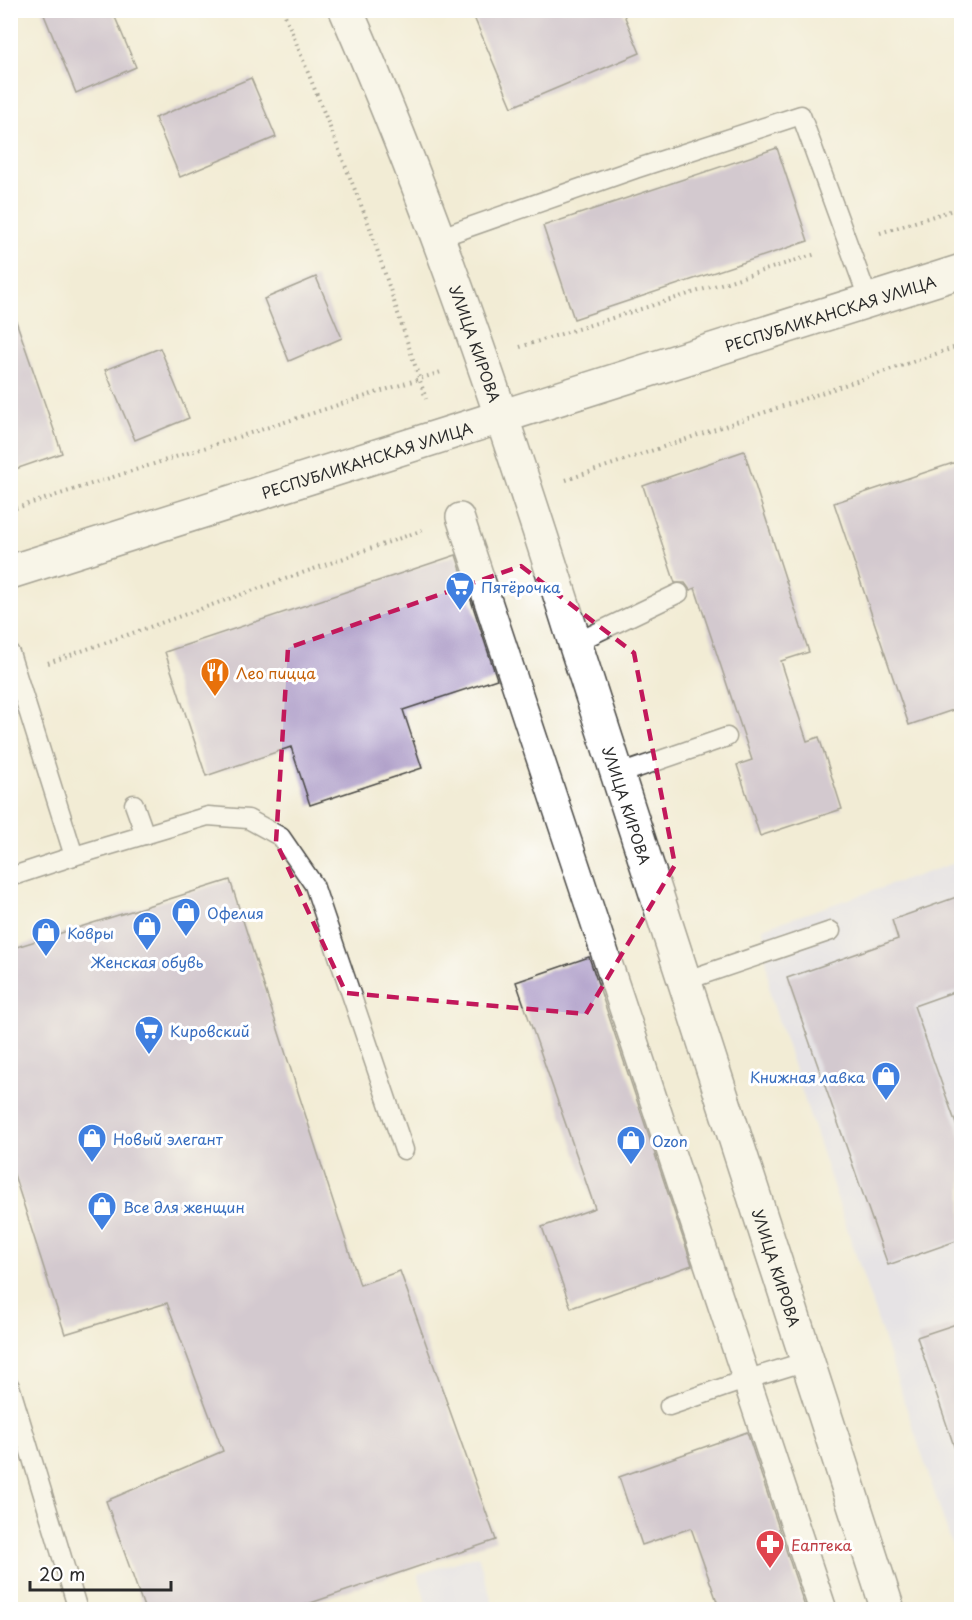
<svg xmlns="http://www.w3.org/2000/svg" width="972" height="1620" font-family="'Playpen Sans',sans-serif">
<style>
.built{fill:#d7d7f8}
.building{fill:#ae9ec8}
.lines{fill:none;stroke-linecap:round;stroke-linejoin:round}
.service-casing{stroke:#494845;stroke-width:21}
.pedestrian-casing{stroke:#494845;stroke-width:30}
.minor-casing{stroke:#494845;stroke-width:36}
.path{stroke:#494845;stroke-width:4;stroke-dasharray:1.5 4.5;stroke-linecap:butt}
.service{stroke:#fff;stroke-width:18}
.pedestrian{stroke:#fff;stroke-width:27}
.minor{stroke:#fff;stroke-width:33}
.marked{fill:none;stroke:#c2185b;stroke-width:4.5;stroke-dasharray:12 8;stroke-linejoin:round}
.labels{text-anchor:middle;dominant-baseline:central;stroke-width:6;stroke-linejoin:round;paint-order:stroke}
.street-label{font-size:15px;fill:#2b2b2b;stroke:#fff}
.shop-label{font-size:15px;fill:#366cbe;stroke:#fff;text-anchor:start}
.food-label{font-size:15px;fill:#c56008;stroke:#fff;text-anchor:start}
.health-label{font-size:15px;fill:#be3a42;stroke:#fff;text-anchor:start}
</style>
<rect width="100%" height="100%" fill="#fff"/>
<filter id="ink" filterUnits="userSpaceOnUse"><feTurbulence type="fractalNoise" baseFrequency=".0167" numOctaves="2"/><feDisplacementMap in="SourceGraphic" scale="12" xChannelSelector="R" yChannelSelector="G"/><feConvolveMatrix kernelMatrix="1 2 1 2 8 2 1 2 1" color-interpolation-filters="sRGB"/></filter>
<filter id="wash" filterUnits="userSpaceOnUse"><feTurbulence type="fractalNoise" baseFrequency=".008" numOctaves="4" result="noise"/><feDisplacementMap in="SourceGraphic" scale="24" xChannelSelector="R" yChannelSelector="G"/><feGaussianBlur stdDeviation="1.35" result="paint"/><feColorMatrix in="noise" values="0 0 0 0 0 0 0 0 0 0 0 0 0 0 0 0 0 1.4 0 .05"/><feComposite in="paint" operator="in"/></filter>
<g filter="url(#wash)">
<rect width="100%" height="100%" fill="#f2ecd6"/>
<g class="built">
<path d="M961,861V1573L770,995L763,928Z"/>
<path d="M478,1555L494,1609H428L418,1574Z"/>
</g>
<g id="blocks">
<g class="building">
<path d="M42,10H112L136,67L76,93Z"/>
<path d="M471,10H622L640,53L512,107Z"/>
<path d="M251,78L276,137L180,177L155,118Z"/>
<path d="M777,148L808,241L574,319L543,226Z"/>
<path d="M316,277L342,338L289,361L264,299Z"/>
<path d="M16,321L62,453L10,471V322Z"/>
<path d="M160,348L189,418L135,440L105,370Z"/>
<path d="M744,451L809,652L781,661L807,741L819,737L842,809L760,836L737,765L752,760L695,588L690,590L685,583H675L643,486Z"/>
<path d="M962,460V707L909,725L834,503Z"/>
<path d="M456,555L497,679L403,710L422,768L310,805L291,747L206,776L165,652Z"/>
<path d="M230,880L360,1285L400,1271L496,1540L290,1610H145L106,1501L223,1451L167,1303L65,1334L10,1162V949Z"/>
<path d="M962,895V989L914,1006L962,1141V1239L888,1265L787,978L898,939L892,920Z"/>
<path d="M589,957L692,1265L571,1308L542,1227L595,1208L516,982Z"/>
<path d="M962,1322V1448L955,1449L917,1337Z"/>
<path d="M747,1432L806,1610H720L691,1528L642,1545L619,1477Z"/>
</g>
</g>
</g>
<g filter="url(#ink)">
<use href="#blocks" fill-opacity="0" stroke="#494845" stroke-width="1.5"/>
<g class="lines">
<g class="service-casing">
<g id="service">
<path d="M438,238L635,169L801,115L869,301"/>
<path d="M575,643L679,593"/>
<path d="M10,653L74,856L10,877"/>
<path d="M617,775L727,737"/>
<path d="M134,804L145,835"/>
<path d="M74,856L208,816L248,819L281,837L314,885L404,1150"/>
<path d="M684,981L831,931"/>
<path d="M10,1386L78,1610"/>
<path d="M669,1406L745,1380L807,1361"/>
</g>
</g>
<g class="pedestrian-casing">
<path id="pedestrian" d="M460,517L823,1610"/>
</g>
<g class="minor-casing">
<g id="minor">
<path id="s1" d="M346,10C436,216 508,429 575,643L888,1610"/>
<path id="s2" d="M10,572L962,271"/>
</g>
</g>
<g class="path">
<path d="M283,10L369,225L426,399"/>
<path d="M880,233L962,207"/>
<path d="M520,347L816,254"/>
<path d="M566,480L962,345"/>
<path d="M10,510L441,372"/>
<path d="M48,663L426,529"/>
</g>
<use href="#service" class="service"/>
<use href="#pedestrian" class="pedestrian"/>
<use href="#minor" class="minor"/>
</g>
</g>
<path d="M0 0H972V1620H0ZM521,566L634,653L675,865L586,1014L346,993L276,842L288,648Z" fill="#f2ecd6" fill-opacity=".55" fill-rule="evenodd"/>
<path class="marked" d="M521,566L634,653L675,865L586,1014L346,993L276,842L288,648Z"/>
<defs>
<g id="supermarket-pin" transform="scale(1.5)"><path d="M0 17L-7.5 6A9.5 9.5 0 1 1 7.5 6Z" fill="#3f7fe0" stroke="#fff"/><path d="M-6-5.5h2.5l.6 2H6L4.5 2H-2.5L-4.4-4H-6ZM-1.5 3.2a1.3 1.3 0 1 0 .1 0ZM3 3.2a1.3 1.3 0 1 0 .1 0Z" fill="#fff"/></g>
<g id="restaurant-pin" transform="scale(1.5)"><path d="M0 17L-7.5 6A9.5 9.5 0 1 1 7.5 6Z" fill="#e8710a" stroke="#fff"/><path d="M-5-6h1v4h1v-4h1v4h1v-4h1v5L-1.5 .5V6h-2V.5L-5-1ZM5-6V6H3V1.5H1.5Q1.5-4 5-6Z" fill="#fff"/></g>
<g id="shop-pin" transform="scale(1.5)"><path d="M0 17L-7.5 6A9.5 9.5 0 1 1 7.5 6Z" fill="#3f7fe0" stroke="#fff"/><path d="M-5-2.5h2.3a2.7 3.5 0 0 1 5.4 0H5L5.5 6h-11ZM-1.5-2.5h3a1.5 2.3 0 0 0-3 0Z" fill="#fff"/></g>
<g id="pharmacy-pin" transform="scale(1.5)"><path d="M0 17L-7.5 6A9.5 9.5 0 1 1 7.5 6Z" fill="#e0444e" stroke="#fff"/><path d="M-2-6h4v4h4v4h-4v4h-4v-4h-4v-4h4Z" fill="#fff"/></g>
</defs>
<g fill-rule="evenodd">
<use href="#supermarket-pin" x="460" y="586"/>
<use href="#restaurant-pin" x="215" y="672"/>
<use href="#shop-pin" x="186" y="912"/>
<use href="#shop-pin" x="147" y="926"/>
<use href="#shop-pin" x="46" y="932"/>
<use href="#supermarket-pin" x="149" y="1030"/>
<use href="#shop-pin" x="886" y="1076"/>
<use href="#shop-pin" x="92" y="1138"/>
<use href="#shop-pin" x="631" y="1140"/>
<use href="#shop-pin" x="102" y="1206"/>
<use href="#pharmacy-pin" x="770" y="1544"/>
</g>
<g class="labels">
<g class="street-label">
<text stroke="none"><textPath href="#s2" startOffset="860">РЕСПУБЛИКАНСКАЯ УЛИЦА</textPath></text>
<text stroke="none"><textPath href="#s1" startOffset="358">УЛИЦА КИРОВА</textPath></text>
<text stroke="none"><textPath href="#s2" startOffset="374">РЕСПУБЛИКАНСКАЯ УЛИЦА</textPath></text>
<text stroke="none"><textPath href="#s1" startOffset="844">УЛИЦА КИРОВА</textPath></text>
<text stroke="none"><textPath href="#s1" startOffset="1330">УЛИЦА КИРОВА</textPath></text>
</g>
<g class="shop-label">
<text x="481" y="586">Пятёрочка</text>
<text x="207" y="912">Офелия</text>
<text x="67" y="932">Ковры</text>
<text x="147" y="961" text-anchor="middle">Женская обувь</text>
<text x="170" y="1030">Кировский</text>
<text x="865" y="1076" text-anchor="end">Книжная лавка</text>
<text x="113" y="1138">Новый элегант</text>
<text x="652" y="1140">Ozon</text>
<text x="123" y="1206">Все для женщин</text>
</g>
<g class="food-label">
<text x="236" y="672">Лео пицца</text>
</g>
<g class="health-label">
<text x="791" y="1544">Еаптека</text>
</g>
</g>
<rect width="972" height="1620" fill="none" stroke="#fff" stroke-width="36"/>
<path d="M30 1581v9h141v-9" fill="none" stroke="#2b2b2b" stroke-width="3"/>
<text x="39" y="1581" font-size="18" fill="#2b2b2b" stroke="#ffffff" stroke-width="4.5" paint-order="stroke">20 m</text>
</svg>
